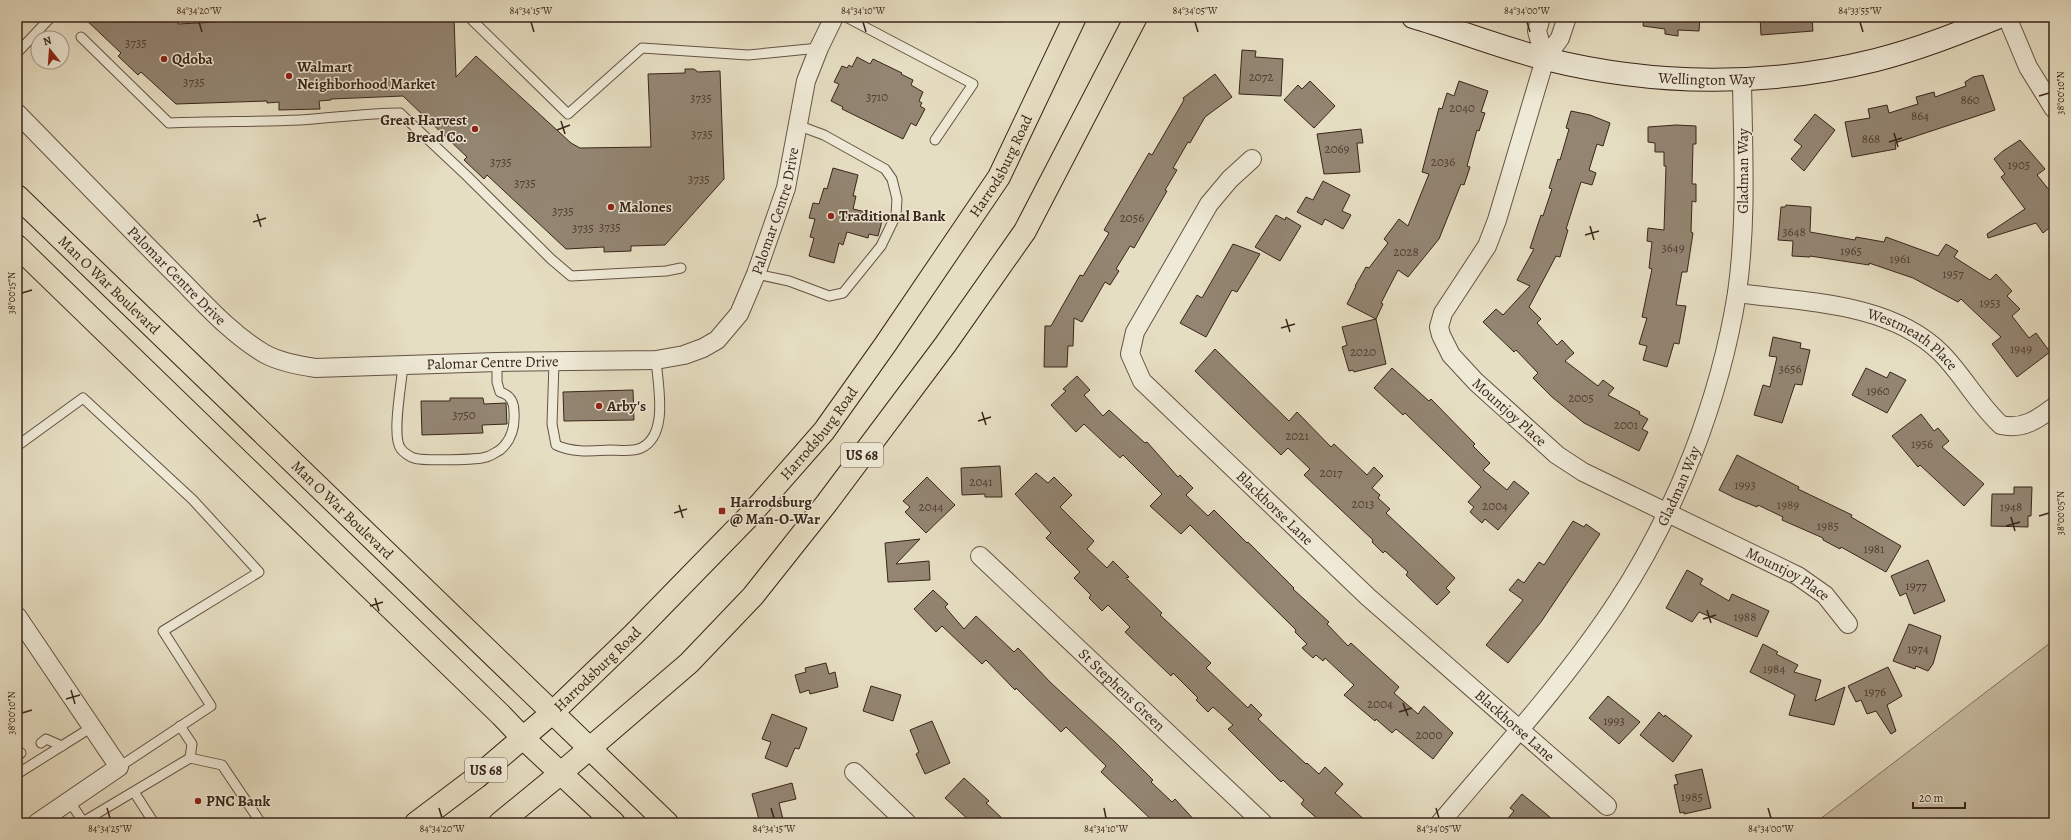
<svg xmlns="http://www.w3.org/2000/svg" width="2071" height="840" font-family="Alegreya,serif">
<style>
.green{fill:#c9bfa6;stroke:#817260}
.building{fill:#938572;stroke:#39251b}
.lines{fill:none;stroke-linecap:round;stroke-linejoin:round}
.lane-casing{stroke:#645345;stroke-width:11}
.street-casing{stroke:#645345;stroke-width:20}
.secondary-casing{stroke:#39251b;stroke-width:24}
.primary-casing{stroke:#39251b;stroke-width:24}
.lane{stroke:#efead7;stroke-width:9}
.street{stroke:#efead7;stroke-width:18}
.secondary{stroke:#efead7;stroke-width:22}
.primary{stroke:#e6dec2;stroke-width:22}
.ticks{fill:none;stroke:#39251b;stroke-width:1.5}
.poi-dot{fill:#8f2418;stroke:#efead7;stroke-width:1.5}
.labels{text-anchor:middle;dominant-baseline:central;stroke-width:3;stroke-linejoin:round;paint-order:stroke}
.number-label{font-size:13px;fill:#503d31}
.shield{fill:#efead7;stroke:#706053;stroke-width:1}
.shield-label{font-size:14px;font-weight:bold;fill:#39251b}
.poi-label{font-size:15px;font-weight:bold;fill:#39251b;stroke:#efead7;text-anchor:start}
.street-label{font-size:15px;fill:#39251b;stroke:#efead7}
.neatline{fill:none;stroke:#39251b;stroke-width:1.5}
.ticks-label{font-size:10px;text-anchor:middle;fill:#39251b}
</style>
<rect width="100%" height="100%" fill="#e6dec2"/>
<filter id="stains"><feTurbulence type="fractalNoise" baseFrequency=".005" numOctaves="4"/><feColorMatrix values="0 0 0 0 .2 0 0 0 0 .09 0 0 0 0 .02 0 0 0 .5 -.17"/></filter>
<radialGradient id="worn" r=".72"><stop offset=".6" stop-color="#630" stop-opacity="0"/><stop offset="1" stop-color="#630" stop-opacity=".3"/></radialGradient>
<path class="green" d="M2054,640V823H1815Z"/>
<g class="building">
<path d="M83,17H178V24L216,22V17H454L456,77L476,56L571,143L580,148L651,147L648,74L685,73V69H694L698,72L720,71L724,179L665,245L631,246V251L604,252V247L566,249L487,175L484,179L464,160L467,157L403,96L331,99V100L319,101L320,109L279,110V102L267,103V101L176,104L141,72L138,75L118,56L121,53Z"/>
<path d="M1644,17H1700L1699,31L1678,30V36L1665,34V29L1643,26Z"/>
<path d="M1760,17H1812L1813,31L1761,35Z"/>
<path d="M1242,50L1256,51L1255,57L1283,59L1281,96L1239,94Z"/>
<path d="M857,57L870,64L873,59L902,73L901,74L913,80L911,85L923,92L919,101L922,103L920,106L925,109L916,126L911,123L903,139L842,109L843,107L831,101L839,84L834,82L842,66L847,68L849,65L852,67Z"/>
<path d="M1215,74L1232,97L1205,117L1190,143L1188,142L1173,168L1177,170L1165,190L1167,191L1134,248L1130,246L1116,269L1119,271L1110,285L1105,282L1082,322L1074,318L1073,346H1068L1067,367H1044L1045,326H1051L1080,275L1083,276L1109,233L1104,230L1149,153L1152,155L1184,100L1183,98Z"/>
<path d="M1983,75L1995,110L1895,143L1896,149L1852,157L1845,122L1870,118L1868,109L1887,105L1889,113L1918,104L1916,97L1934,92L1935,97L1966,86L1965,82L1973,77Z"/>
<path d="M1310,81L1335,106L1314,128L1284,100L1298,85L1302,89Z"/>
<path d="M1459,81L1488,91L1481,112L1485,113L1479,131L1477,130L1467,166L1470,167L1464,185L1461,184L1439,239L1408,277L1398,270L1381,303L1383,304L1376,319L1347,304L1356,286H1355L1366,267L1369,268L1388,243L1384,239L1399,219L1408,226L1429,174L1422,172L1439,108L1442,109L1447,93L1454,96Z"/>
<path d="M1571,111L1590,115L1610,123L1603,146L1597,144L1589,170L1596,173L1592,185L1581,182L1566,229L1568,230L1560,257L1556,256L1529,307L1541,319L1537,323L1557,345L1562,340L1574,353L1565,361L1598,386L1603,380L1614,388L1608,395L1640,412L1639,414L1648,419L1642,429L1648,432L1639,451L1584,423L1552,397L1533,378L1538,373L1516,350L1514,352L1483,322L1496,309L1503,315L1530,286L1517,280L1534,249L1530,248L1541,215L1543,216L1552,189L1549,188L1558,159L1560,160L1569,129L1566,128Z"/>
<path d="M1815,114L1835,130L1804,171L1791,159L1802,146L1794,140Z"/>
<path d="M1676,125L1696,126V144H1693L1692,184H1696V202L1692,201L1691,232L1693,233L1687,272H1682L1676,305L1686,306L1679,344L1674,343L1667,367L1643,360L1647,346L1639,344L1647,318L1642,317L1652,269L1649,268L1652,242L1647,241L1648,228L1664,230L1666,166H1664V152H1655V143L1648,142V127Z"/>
<path d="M1361,129L1363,143H1357L1360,172L1324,174L1317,134Z"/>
<path d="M2020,140L2045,169L2037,175L2054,196V224L2043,233L2036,223L1988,238L1987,234L2025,209L2001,177L2005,174L1994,159L2003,151Z"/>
<path d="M833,168L858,175L853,196H856L853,209L875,214L873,219L882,221L878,236L869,234L868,238L847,232L843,245L839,243L834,263L809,256L814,238L810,237L815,219L809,218L813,203L819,204L824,188L827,189Z"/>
<path d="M1323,181L1350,195L1342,211L1351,215L1343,229L1325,219L1322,225L1297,212L1306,197L1313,200Z"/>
<path d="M1786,205L1811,207L1810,232L1855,240L1856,237L1884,242L1886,237L1938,256L1946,244L1958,251L1954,257L1990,280L1996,274L2012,291L2007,296L2020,309L2012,316L2029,338L2036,333L2050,352L2017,377L1992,344L2001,337L1961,299L1958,302L1913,278L1869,263V265L1810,256V257L1792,256L1793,241L1778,240L1781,207H1785Z"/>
<path d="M1276,215L1285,220L1286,217L1301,226L1280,261L1255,247Z"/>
<path d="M1233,244L1260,254L1237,292L1232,290L1206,337L1180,323L1197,295L1202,298Z"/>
<path d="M1376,319L1386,364L1354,372L1353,370L1349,371L1342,347L1347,345L1342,327Z"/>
<path d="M1773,337L1801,343L1800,348L1810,350L1802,385L1795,384L1782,423L1754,415L1763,385L1770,387L1777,357L1769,356Z"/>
<path d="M1215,349L1289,421L1297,412L1331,447L1334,444L1367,475L1374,467L1383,476L1372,488L1380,495L1378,498L1390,509L1386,513L1455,578L1446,588L1450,592L1437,605L1406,575L1408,572L1385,551L1383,553L1372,542L1373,540L1304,475L1310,469L1288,448L1281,455L1195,371Z"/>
<path d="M1392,368L1429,401L1431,399L1475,444L1473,446L1490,463L1483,470L1507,490L1514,481L1529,493L1498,530L1485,519L1482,523L1470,512L1474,507L1468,502L1481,487L1405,413L1403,415L1374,388Z"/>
<path d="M1866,368L1887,378L1890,372L1906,380L1887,413L1852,395Z"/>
<path d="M1077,376L1090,390L1084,395L1103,416L1109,410L1145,443L1147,442L1178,477L1180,475L1193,488L1186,495L1208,516L1214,510L1247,543L1248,542L1294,588L1293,589L1329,622L1327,624L1348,646L1351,643L1399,687L1394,693L1418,714L1424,706L1453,733L1433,759L1396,729L1392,733L1376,719L1375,721L1344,695L1354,685L1325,658L1323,661L1316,655L1313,658L1302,648L1307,644L1295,632L1296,630L1190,525L1181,534L1150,506L1162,494L1123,455L1120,458L1084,424L1076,432L1051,405L1066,391L1063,389Z"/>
<path d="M633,390L634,420L564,421L563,392Z"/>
<path d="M450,398H483L484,404L506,403L507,424L482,425L483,433L422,435L421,401H450Z"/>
<path d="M1921,414L1934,431L1938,428L1949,441L1942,447L1984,484L1964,506L1920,465L1918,467L1892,436Z"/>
<path d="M1737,455L1799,487L1798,489L1852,515L1851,517L1901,546L1886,572L1841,547L1840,549L1823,540V538L1782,520L1783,517L1758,505L1757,507L1735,498L1719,490Z"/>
<path d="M1000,466L1002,497H985V494L962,495L961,468Z"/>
<path d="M1036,473L1048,483L1054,477L1072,495L1060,507L1094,541L1087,549L1107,568L1113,561L1129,577L1126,578L1162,613L1160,615L1211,663L1206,668L1248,708L1251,704L1262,715L1258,719L1306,764L1307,763L1319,774L1325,767L1343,784L1335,793L1368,823H1322L1301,804L1304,800L1283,780L1281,782L1228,729L1233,725L1213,707L1208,712L1196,700L1198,698L1173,673L1171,676L1125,632L1130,627L1108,605L1102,611L1089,598L1091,595L1074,578L1080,572L1046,538L1051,533L1015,494Z"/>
<path d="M927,477L955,505L926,533L905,512L910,507L903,501Z"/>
<path d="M2014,487H2032L2031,516H2028V527L1991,526L1992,494H2014Z"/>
<path d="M1573,521L1584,527L1586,524L1600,534L1541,622L1508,663L1486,645L1523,600L1509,590L1518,579L1524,583L1539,562L1544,565Z"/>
<path d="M920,539L896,564L929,561L930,580L888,582L885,543Z"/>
<path d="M1928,560L1945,601L1914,614L1906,593L1900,596L1891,576Z"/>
<path d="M1687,570L1703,579L1700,584L1729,601L1732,594L1769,611L1757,637L1699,612L1692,622L1666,608Z"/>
<path d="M933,590L948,604L945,607L964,629L976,616L1014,652L1018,648L1050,682L1115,742L1153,780L1151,782L1172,802L1175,799L1197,823H1155L1101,772L1106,766L1066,727L1061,732L1016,688L1015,690L986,660L982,664L942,626L936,632L914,609Z"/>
<path d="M1909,624L1941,636L1933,664L1928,671L1916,666L1915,669L1893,661Z"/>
<path d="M1763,644L1778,652L1776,654L1798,665L1794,672L1821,680L1815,701L1845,687L1834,725L1789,715L1795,695L1750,672Z"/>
<path d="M826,663L829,674L835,672L838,687L810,694L809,690L800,693L795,675L806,672L805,668Z"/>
<path d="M1888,667L1902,696L1887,705L1896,731L1891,734L1876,711L1867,714L1861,700L1856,702L1848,686Z"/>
<path d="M871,686L901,695L893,721L863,711Z"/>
<path d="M1608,696L1640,722L1619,744L1589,718Z"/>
<path d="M1659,712L1664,717L1665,715L1692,736L1673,762L1640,735Z"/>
<path d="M772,714L807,728L799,749L795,748L787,767L765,758L771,742L762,739Z"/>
<path d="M932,721L950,763L925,774L916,754L919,752L910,730Z"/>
<path d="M1702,769L1711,808L1684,814V812L1680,813L1674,785L1678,784L1675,775Z"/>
<path d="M964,778L989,801L986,803L1007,823H972L945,798Z"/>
<path d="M792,783L796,799L779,803L784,823H760L752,794Z"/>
<path d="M1522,794L1557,823H1504L1514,811L1510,808Z"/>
</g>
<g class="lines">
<g class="lane-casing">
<g id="lane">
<path d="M469,17L568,114L642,48L748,55L819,48"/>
<path d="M846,17L973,84L935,140"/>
<path d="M978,17H1001"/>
<path d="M81,37L169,123C212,121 256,122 300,120C334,118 367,113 400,113L467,176L551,259L571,276L666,271L681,268"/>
<path d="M17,53L51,17"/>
<path d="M756,274L789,281L829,296L843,293L881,246L896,215L897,199L892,179L885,169L824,135L797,125"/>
<path d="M554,362L552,424L556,445C573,453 592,451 610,450C619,450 633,452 641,448C669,435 658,386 656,360"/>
<path d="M403,365C402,382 391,437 401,449C403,452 410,457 414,458C422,461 478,460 486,457C491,456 496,452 500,450C512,440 515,426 514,412C514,401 510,395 500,392L497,382V362"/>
<path d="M17,446L83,398L193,500L259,572L163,631L211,706L119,767"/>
<path d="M180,726L192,744L190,758"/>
<path d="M41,743L46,739L62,746"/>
<path d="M17,756L21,753"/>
<path d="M17,774L92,727"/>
<path d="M134,792L154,823"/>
<path d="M70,802L84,823"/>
<path d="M81,823L190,758L222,765L261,823"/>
</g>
</g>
<g class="street-casing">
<g id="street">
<path d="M1541,17L1537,31L1545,59"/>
<path id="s1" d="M1567,17L1560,38L1545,59L1497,220L1487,246L1443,313L1439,327L1441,335L1451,355L1476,382L1557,455L1583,472L1798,576L1825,595L1848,624"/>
<path d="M2007,17L2028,67L2054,109"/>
<path id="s2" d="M17,113C70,167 123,222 177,276C204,303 231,334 265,354C280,362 298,365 315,368L497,362L656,360L684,355L703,348L717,340L739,314L756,274L786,188L806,81L819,48L834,17"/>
<path id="s3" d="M1252,159L1230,179L1209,204L1135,332L1130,354L1142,381L1368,597L1607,806"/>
<path id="s4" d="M1737,293C1803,302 1890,302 1941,353C1963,375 1978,404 2001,425C2023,430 2038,419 2054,407"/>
<path id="s5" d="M980,556L1263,823"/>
<path d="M17,616L119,767L37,823"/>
<path d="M854,772L907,823"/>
<path id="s6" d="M1440,823C1500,752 1566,680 1617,602C1676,512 1720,400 1737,293C1747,222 1743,151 1742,81"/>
</g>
</g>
<g class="secondary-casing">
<g id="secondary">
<path id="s7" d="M1413,17C1457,30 1501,48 1546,59C1654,86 1768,87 1876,60C1919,49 1959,33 1999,17"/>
</g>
</g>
<g class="primary-casing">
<g id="primary">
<path id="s8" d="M17,196L667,823"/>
<path d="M17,246L501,715L523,738L614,823"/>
<path id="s9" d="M416,823L477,777L552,713L633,635L752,513L824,431L885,345L999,177L1075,17"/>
<path d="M500,823L561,773L689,663L753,596L826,504L945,345L1025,231L1136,17"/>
</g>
</g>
<use href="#lane" class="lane"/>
<use href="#street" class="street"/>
<use href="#secondary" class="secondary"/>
<use href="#primary" class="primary"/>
</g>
<path class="ticks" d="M199,22L202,32M531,22L534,32M863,22L866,32M1195,22L1198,32M1527,22L1530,32M1860,22L1863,32M2039,96L2049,93M561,121L565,134M557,130L570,125M1894,133L1898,147M1889,142L1902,138M257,214L261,227M253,222L266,218M1590,226L1594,240M1585,235L1599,231M22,293L32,290M1286,319L1290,332M1281,328L1295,324M982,412L986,425M978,421L991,417M679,505L683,518M674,513L687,509M2039,516L2049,513M2011,517L2015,531M2006,526L2020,522M375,598L379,611M370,606L383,602M1707,610L1711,623M1703,619L1716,615M71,690L75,704M66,699L80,695M1403,703L1408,716M1399,712L1412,708M22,713L32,710M107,808L110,818M439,808L442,818M771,808L774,818M1104,808L1106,818M1436,808L1439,818M1768,808L1771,818"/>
<g class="poi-dot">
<circle cx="164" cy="59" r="4"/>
<circle cx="289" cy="76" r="4"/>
<circle cx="475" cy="129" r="4"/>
<circle cx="611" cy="207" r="4"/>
<circle cx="831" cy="216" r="4"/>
<circle cx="599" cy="406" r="4"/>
<rect x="718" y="507" width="8" height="8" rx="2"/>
<circle cx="198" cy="801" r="4"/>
</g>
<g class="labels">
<g class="number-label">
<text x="136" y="42">3735</text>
<text x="1261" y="76">2072</text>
<text x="194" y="81">3735</text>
<text x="877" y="96">3710</text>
<text x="701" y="97">3735</text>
<text x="1970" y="99">860</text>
<text x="1462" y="107">2040</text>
<text x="1920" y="115">864</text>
<text x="702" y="133">3735</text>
<text x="1871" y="138">868</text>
<text x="1337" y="148">2069</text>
<text x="501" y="161">3735</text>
<text x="1443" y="161">2036</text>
<text x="2019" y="164">1905</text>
<text x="699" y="178">3735</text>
<text x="525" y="182">3735</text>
<text x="563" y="210">3735</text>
<text x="1132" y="217">2056</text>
<text x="610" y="226">3735</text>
<text x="583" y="227">3735</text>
<text x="1794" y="231">3648</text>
<text x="1673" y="247">3649</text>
<text x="1851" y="250">1965</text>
<text x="1406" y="251">2028</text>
<text x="1900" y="258">1961</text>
<text x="1953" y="273">1957</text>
<text x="1990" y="302">1953</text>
<text x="2021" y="348">1949</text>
<text x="1363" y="351">2020</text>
<text x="1790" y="368">3656</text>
<text x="1878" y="390">1960</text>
<text x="1581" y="397">2005</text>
<text x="464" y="414">3750</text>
<text x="1626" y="424">2001</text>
<text x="1297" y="435">2021</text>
<text x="1922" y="443">1956</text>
<text x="1331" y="472">2017</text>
<text x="981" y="481">2041</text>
<text x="1745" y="484">1993</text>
<text x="1363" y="503">2013</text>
<text x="1788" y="504">1989</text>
<text x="1495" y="505">2004</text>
<text x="931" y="506">2044</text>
<text x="2011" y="506">1948</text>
<text x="1828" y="525">1985</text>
<text x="1874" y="548">1981</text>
<text x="1916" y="585">1977</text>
<text x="1745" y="616">1988</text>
<text x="1918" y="648">1974</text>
<text x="1774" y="668">1984</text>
<text x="1875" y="691">1976</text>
<text x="1380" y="703">2004</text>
<text x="1614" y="720">1993</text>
<text x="1429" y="734">2000</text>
<text x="1692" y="796">1985</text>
</g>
<g class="shield">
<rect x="841" y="443" width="42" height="24" rx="3"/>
<rect x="465" y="758" width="42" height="24" rx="3"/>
</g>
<g class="shield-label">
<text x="862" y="455">US 68</text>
<text x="486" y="770">US 68</text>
</g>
<g class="poi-label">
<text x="172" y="59">Qdoba</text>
<text x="297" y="67">Walmart<tspan x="297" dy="17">Neighborhood Market</tspan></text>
<text x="467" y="120" text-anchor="end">Great Harvest<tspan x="467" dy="17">Bread Co.</tspan></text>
<text x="619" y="207">Malones</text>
<text x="839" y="216">Traditional Bank</text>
<text x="607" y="406">Arby's</text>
<text x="730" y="502">Harrodsburg<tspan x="730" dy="17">@ Man-O-War</tspan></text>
<text x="206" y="801">PNC Bank</text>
</g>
<g class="street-label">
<text stroke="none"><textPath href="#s7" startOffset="302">Wellington Way</textPath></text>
<text stroke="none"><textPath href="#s9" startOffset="886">Harrodsburg Road</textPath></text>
<text transform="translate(1743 171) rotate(-90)">Gladman Way</text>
<text stroke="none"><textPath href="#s2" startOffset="948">Palomar Centre Drive</textPath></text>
<text stroke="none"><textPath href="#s2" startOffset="228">Palomar Centre Drive</textPath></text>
<text stroke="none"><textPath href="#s8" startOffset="128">Man O War Boulevard</textPath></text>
<text stroke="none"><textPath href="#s4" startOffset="185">Westmeath Place</textPath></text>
<text stroke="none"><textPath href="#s2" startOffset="576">Palomar Centre Drive</textPath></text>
<text stroke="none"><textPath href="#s1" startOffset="451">Mountjoy Place</textPath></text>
<text stroke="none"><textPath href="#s9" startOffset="562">Harrodsburg Road</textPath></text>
<text stroke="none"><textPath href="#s6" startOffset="415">Gladman Way</textPath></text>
<text stroke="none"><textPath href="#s3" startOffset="446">Blackhorse Lane</textPath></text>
<text stroke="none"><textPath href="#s8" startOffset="452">Man O War Boulevard</textPath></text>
<text stroke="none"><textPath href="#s1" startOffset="775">Mountjoy Place</textPath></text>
<text stroke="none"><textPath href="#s9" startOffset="238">Harrodsburg Road</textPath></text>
<text stroke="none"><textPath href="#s5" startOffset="195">St Stephens Green</textPath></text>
<text stroke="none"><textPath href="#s3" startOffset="770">Blackhorse Lane</textPath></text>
</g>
</g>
<rect width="2071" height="840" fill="none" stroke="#e6dec2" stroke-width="44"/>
<g transform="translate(50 50) rotate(343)"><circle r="19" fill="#efead7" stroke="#a69b8c"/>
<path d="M0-3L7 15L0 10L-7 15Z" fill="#8f2418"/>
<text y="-6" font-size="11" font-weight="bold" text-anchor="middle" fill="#39251b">N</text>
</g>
<path d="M1913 802v6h52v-6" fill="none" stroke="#39251b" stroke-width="2"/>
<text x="1919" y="802" font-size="12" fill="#39251b" stroke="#efead7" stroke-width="3" paint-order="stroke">20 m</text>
<rect x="22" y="22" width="2027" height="796" class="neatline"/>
<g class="ticks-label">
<text x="199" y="14">84°34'20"W</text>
<text x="531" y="14">84°34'15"W</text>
<text x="863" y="14">84°34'10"W</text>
<text x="1195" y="14">84°34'05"W</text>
<text x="1527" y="14">84°34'00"W</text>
<text x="1860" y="14">84°33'55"W</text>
<text transform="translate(2060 93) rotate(-90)" y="4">38°00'10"N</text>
<text transform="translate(11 293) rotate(-90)" y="4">38°00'15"N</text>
<text transform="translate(2060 513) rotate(-90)" y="4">38°00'05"N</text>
<text transform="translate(11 713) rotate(-90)" y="4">38°00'10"N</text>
<text x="110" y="832">84°34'25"W</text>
<text x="442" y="832">84°34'20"W</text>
<text x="774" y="832">84°34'15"W</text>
<text x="1106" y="832">84°34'10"W</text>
<text x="1439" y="832">84°34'05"W</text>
<text x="1771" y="832">84°34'00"W</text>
</g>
<rect width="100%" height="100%" filter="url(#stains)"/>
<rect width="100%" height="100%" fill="url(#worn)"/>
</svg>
